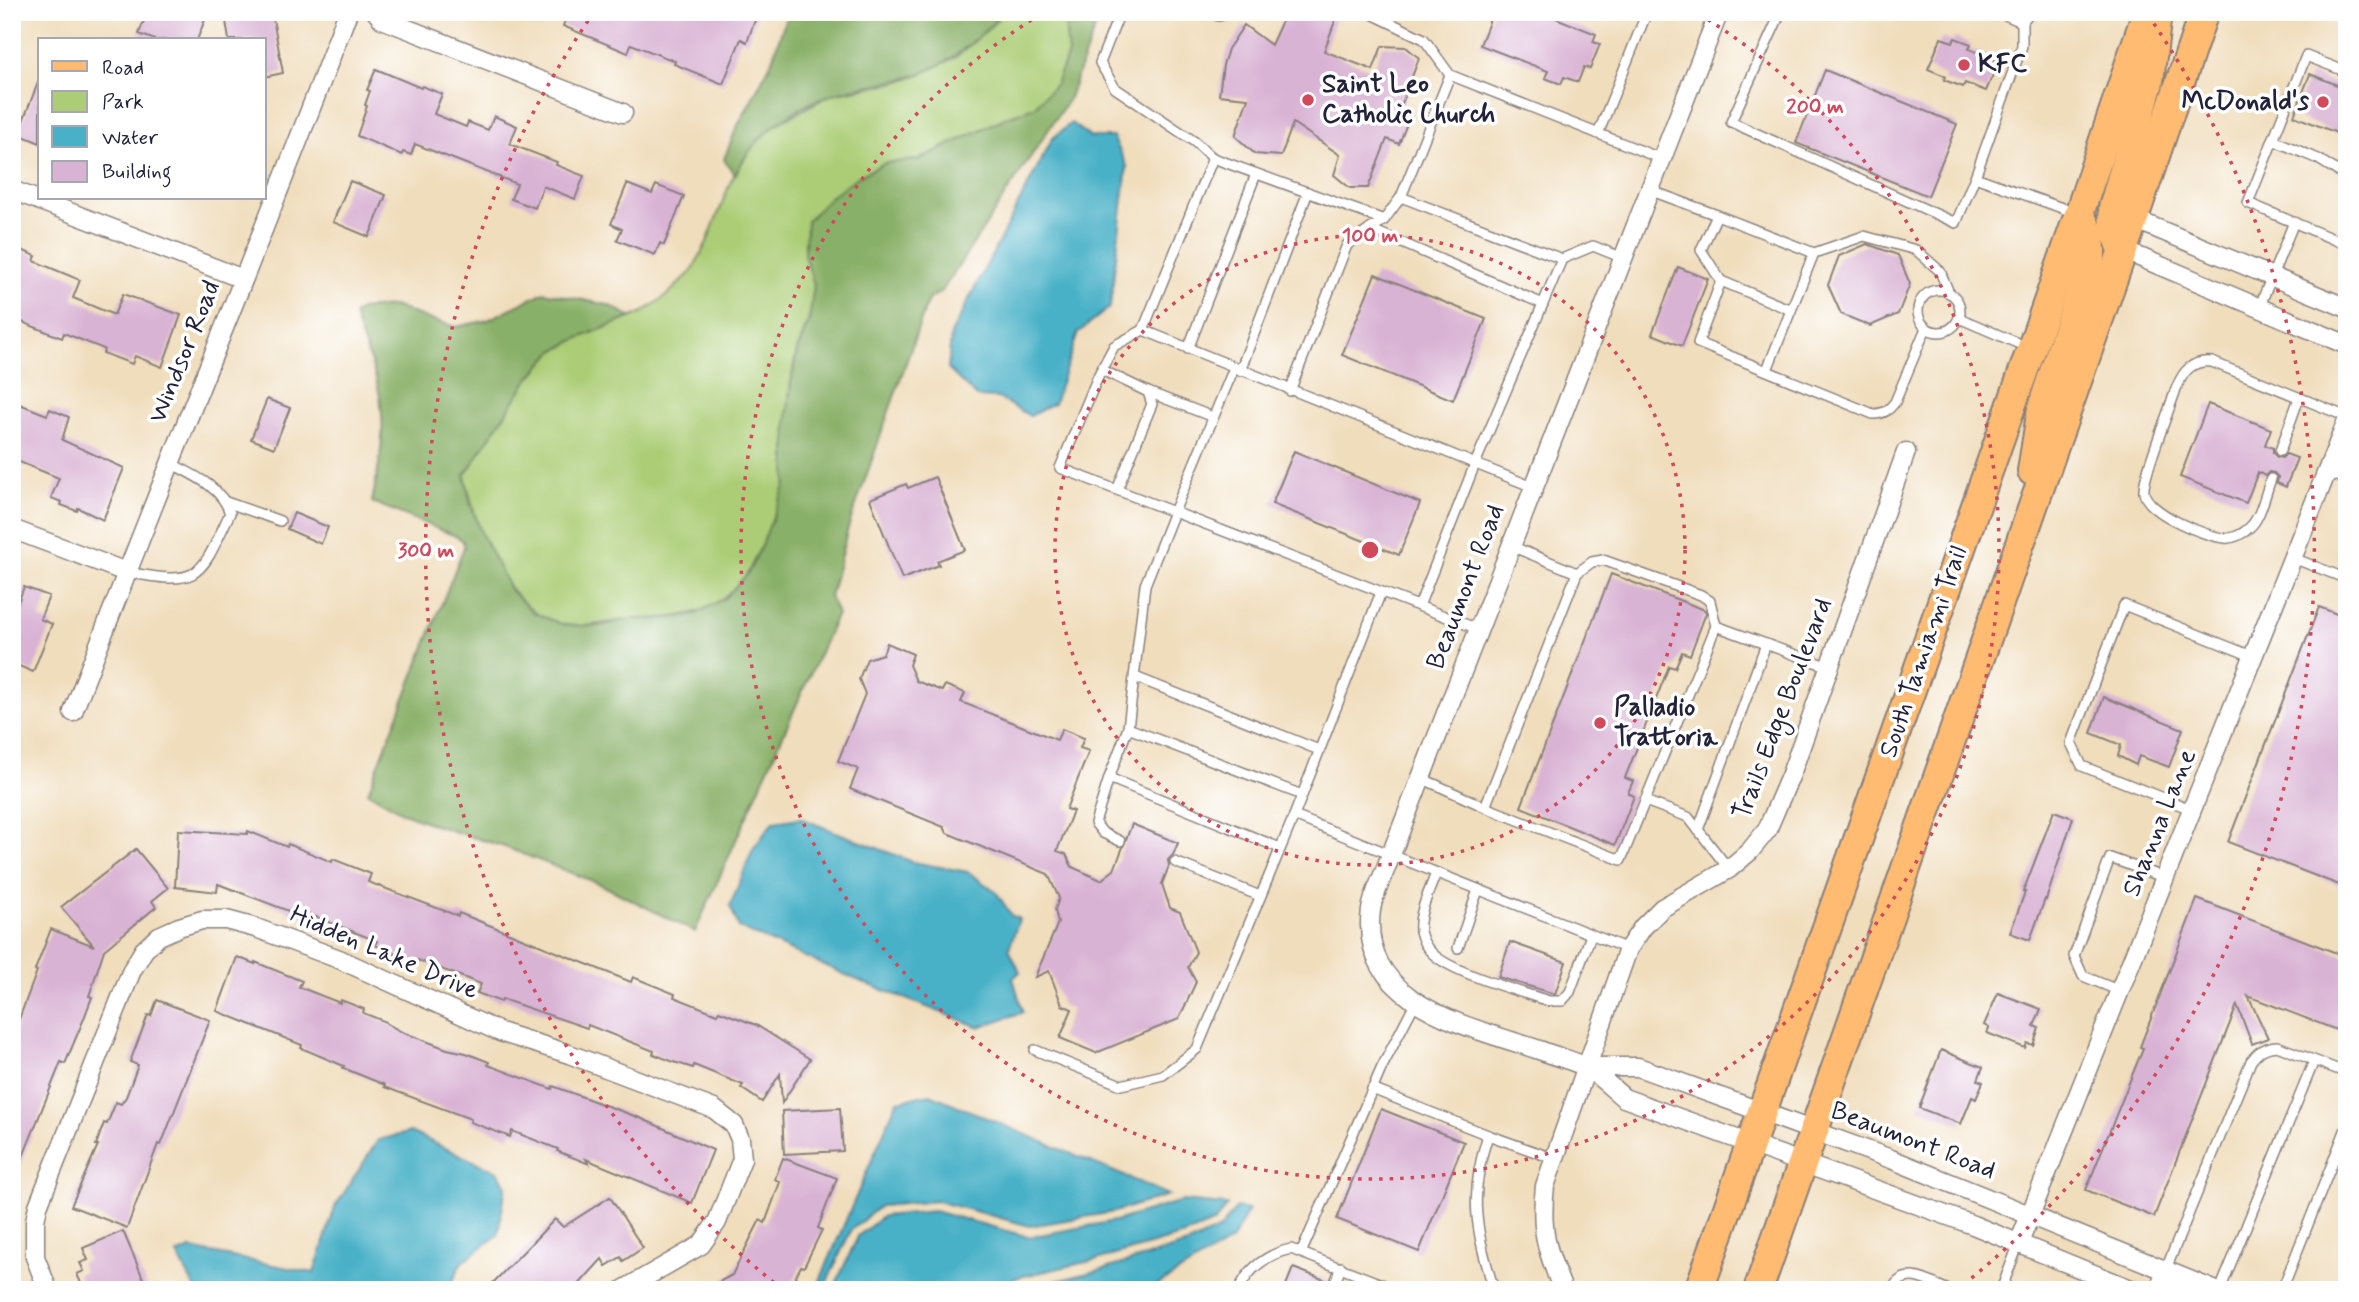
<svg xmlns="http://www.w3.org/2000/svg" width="2359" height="1302" font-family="Mynerve,sans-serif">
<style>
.green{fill:#accd76;stroke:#677858;stroke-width:2}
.forest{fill:#89b067;stroke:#566951;stroke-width:2}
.water{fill:#49b1c7;stroke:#366a81;stroke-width:2}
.building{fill:#d9b3d4}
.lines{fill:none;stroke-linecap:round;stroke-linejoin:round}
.lane-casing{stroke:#89807c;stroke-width:12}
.street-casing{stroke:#89807c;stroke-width:21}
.primary-casing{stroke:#89807c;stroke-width:32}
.lane{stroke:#fff;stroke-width:9}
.street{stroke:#fff;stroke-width:18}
.primary{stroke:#ffbb71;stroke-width:28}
.ring{fill:none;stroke:#d1495b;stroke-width:3.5;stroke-dasharray:3.5 7}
.poi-dot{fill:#d1495b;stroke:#fff;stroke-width:2.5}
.labels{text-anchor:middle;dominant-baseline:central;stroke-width:7;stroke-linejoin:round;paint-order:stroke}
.poi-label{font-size:26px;font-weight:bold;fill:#22223b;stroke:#fff;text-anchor:start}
.street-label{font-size:26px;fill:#22223b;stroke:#fff}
.centre{fill:#d1495b;stroke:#fff;stroke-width:3.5}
.ring-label{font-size:21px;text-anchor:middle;font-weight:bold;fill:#d1495b;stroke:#fff;stroke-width:7;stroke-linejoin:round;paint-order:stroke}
</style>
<rect width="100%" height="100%" fill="#fff"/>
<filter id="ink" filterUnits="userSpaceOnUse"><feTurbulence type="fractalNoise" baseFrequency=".0143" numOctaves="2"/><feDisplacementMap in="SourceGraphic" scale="14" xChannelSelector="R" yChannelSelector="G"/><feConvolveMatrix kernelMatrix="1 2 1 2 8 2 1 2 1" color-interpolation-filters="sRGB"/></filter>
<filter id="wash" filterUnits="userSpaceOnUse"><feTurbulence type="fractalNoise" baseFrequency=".00686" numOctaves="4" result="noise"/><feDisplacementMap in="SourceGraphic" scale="28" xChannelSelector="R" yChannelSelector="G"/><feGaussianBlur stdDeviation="1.57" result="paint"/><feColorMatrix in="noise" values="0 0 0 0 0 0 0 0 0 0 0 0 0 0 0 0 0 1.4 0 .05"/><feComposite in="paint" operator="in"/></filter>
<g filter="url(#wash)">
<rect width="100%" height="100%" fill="#f0ddbc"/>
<path class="green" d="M1004,12H1054L1065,20L1068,54L1056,84L1034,107L1005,118L918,160L885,163L857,177L829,198L804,255C807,264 813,275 814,285C816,308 804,330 797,351C794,361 793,372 791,382C787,405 787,428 786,451C786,461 788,472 786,483C784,499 756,562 746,575C714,617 682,617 634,619C610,620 590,629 566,625C504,615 476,528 465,475L527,381L552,352L579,338L640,314L666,296L692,271L707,242L731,181L749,150L775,125L832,94L898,82L927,71L956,57L984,33Z"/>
<g class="forest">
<path d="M788,12H1004C981,36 958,58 927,71C897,84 864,83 833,94C803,104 767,126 749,152C743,159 739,167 735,175L724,159L736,129L771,63Z"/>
<path d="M1054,12H1101L1068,100L942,291L928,300L848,528L830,597L837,614L695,932L602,885L505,847L437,826L404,813L368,792L464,547L463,541L458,537L372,502C380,461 388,425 377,383C372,359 360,338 354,315L362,309L394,306L425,318L456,327L488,320L544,292L608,305L632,317L579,338L552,352L527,381L465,475L471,505L482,535L511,591L534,613L564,625L599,626L630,619H662L696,614L726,597L748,573L762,544L786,484L787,417L791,383L797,351L809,321L814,284L804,255L807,221L829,198L857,177L885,163L918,160L1005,118L1034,107L1056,84L1068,54L1065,21Z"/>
</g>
<g class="water">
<path d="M1071,123L1090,137H1113L1127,166L1110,307L1078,333L1054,403L1030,416L998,398L977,397L948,369L951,334L1052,139Z"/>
<path d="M800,818L913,862L968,872L996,892L1012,916L1019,919L1009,949L1020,972L1013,978L1023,1012L979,1027L862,982L739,928L730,906L753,849L773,822Z"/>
<path d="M930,1094L1143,1184L1168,1195L1114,1212L1030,1226L937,1201L880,1206L851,1230L823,1290H816L897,1101Z"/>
<path d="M410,1132L498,1172L506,1185L498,1235L461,1263L449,1290H196L177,1254L191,1249L314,1273L335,1207L378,1140Z"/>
<path d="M1182,1201L1227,1205L1215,1222L1184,1235L1104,1258L1015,1278L1005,1290H833L858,1236L883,1216L934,1211L1029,1237L1115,1221Z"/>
<path d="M1236,1208L1249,1210L1231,1241L1149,1290H1018L1105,1269L1188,1244L1220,1229Z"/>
</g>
<g id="blocks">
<g class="building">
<path d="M147,12H208L197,40H155L139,34Z"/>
<path d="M568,12H758L747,42L741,39L723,84L674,64L675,61L631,44L628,53L563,26Z"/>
<path d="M1286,12H1323L1335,21L1324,51L1373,70L1382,46L1406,47L1419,58L1400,109L1411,113L1399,144L1387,139L1368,188H1350L1334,175L1340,155L1293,123L1281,156L1255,154L1235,136L1248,98L1219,95L1223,65L1228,49L1244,25L1271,45Z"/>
<path d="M1493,12H1541L1596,34L1593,42L1600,44L1590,69L1584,67L1578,82L1564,77L1561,84L1545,78L1548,71L1480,45Z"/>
<path d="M272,13L283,73L264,77V40H229L226,21Z"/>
<path d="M1941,38L1953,42L1955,38L1971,44L1969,49L1999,61L1986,91L1965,83L1963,87L1944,80L1945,76L1928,69Z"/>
<path d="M376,69L421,88L422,86L442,94L434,114L466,127L468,122L488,130L494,116L517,126L510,144L557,162L556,165L584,176L575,199L543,186L535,208L511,199L517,184L415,144L411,155L403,152L402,155L357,136L367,106L365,105L370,91L367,90Z"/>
<path d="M1825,70L1957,124L1928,196L1796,143Z"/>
<path d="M2310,74L2347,89V137L2294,116Z"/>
<path d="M39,80H40V143L18,134Z"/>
<path d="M350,181L386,195L369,237L333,222Z"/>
<path d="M627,184L652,194L656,185L684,196L664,245L660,243L655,255L617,240L622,229L611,224Z"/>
<path d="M1867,244L1898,255L1910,284L1898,314L1870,326L1841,314L1828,285L1839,256Z"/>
<path d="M12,246L36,256L34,261L80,280L73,298L114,315L123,294L181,315L162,367L135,356L132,364L103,353L104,349L64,333L62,338L12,318Z"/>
<path d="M1678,267L1708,279L1682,346L1652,334Z"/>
<path d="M1375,274L1486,319L1453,400L1342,355Z"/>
<path d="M267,399L290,408L274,448L251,439Z"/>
<path d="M12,401L47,415L50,409L69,417L62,440L124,468L103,520L78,508L77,511L61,505L62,502L51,498L59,478L12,459Z"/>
<path d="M2208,404L2271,429L2265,445L2273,448V453L2277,457L2282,458L2286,454L2297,458L2286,487L2277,483L2278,477L2274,473L2269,472L2265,476L2258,472L2246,503L2180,477Z"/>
<path d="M1294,451L1420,503L1399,555L1272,504Z"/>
<path d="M935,477L965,550L937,561L939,565L902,579L870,499L906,484L908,488Z"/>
<path d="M294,513L328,527L321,544L287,529Z"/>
<path d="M1611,574L1705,610L1706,613L1690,655L1682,652L1675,668L1669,666L1625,778L1633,781L1628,793L1634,796L1615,845L1521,807Z"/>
<path d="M24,587L49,596L40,619L52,624L33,672L12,663V618Z"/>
<path d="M2319,607L2347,618V888L2228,842Z"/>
<path d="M887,643L913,654L909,665L916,681L942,691L945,685L965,693L961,702L1057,740L1062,729L1084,738L1080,748L1089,751L1066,809L1073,811L1057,851L1066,854L1072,867L1101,880L1114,870L1132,824L1178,843L1173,855L1168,860L1169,866L1162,884L1170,908L1180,912L1196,952L1188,967L1196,982L1179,1019L1096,1053L1060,1038L1072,1009L1062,1005L1049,971L1035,977L1058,923L1055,910L1059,898L1048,874L947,833L944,827L850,789L858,769L838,761L865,694L859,679L867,659L883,654Z"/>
<path d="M2104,697L2183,729L2169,767L2139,756L2136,765L2118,756L2121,745L2091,733Z"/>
<path d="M2054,811L2073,818L2046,900L2045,899L2030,940L2010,933L2025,892H2023Z"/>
<path d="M178,830L247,834L248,831L287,847L288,844L332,862L333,859L371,874L368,882L458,916L459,913L631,982L633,977L675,994L674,997L717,1014L719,1011L756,1025L810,1059L782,1103L780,1074L762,1102L741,1088L743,1085L694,1065L693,1068L674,1062L653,1054L654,1051L588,1025L587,1028L502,999L501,1002L477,993L481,984L418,960L417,964L395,955L396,953L375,945L377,941L309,914L307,918L218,884L217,892L175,887Z"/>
<path d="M136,849L168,888L152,901L156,907L104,950L89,996L92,997L83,1021L65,1064L61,1062L12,1184V1038L37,971L35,970L51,929L94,946L61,907Z"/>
<path d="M2197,899L2347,957V1034L2248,996L2268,1038L2252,1044L2237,1005L2154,1217L2086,1190L2143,1048L2140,1047Z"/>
<path d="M1510,942L1566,962L1555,994L1498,977Z"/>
<path d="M237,957L255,964V962L302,981L299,987L340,1003L341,1000L364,1009L363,1013L386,1022V1023L402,1032L447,1049L466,1053L489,1062L488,1065L552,1089L553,1086L640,1118L713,1150L692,1203L586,1159L589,1164L557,1151L558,1149L512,1131L510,1137L470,1122L471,1119L384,1087L385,1085L343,1068L344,1066L301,1048L302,1045L217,1011Z"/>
<path d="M1998,993L2041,1009L2034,1026L2039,1028L2033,1045L2027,1043L2025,1048L1987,1033L1989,1028L1984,1025Z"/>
<path d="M157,1000L210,1020L161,1145L158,1144L127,1228L71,1206L98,1145H96L104,1123L107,1124L116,1102L121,1104L126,1097L138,1065L130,1062L148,1015L151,1016Z"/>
<path d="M1941,1050L1983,1067L1978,1080L1983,1082L1976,1099L1972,1097L1961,1124L1919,1108Z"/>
<path d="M840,1108L843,1151L784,1154L782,1111Z"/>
<path d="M1381,1109L1464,1142L1419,1252L1337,1219Z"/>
<path d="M783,1158L837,1178L818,1228L822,1230L804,1267L801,1266L789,1290H704L732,1275L760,1220L765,1223L780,1182L775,1179Z"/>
<path d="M610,1197L643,1248L623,1261L621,1257L606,1266L602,1259L574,1290H486L555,1219L563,1227Z"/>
<path d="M123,1231L148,1290H84L77,1274L84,1271L80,1263L88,1260L83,1248Z"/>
<path d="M1293,1268L1328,1281L1325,1290H1284Z"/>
</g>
</g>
</g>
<g filter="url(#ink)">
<use href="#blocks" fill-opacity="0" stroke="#89807c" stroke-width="2"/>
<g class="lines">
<g class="lane-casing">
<g id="lane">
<path d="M1120,12L1100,63L1115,88L1195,142L1213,158L1384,220"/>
<path d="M1208,12L1219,16L1232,12"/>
<path d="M1368,12L1424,39L1450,75L1662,159"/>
<path d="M1781,12L1731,122L1956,223L1975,177"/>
<path d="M1998,12L2022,22V46L1975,177L2076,213"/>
<path d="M2022,22L2030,12"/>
<path d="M2347,72L2306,56L2273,140L2318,159L2347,177"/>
<path d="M1598,134L1647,12"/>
<path d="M2273,140L2248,203L2347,245"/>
<path d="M1213,158L1143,330L1114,346L1099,374L1060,468L1174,512L1234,368"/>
<path d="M1649,190L1717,215"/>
<path d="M1401,197L1562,259L1593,246L1623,258"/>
<path d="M1370,229L1543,304"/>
<path d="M1721,281L1791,310"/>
<circle cx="1939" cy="311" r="21"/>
<path d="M2259,308L2294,222"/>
<path d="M1959,318L2029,348"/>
<path d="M1926,328L1895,402C1889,410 1884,414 1873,414L1698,343L1721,281L1701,250L1717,215L1814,253L1864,236L1916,250L1940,271L1949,293"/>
<path d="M1143,330L1533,487"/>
<path d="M1188,349L1256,174"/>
<path d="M1102,370L1148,392L1152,404L1117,490"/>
<path d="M1767,370L1814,253"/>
<path d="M1240,371L1308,192"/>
<path d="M1290,391L1347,245L1384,220L1401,197L1450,75"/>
<path d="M1148,392L1213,417"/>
<path d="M2280,451L2299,398"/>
<path d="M2326,472L2347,480"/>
<path d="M2271,479C2265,494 2261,518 2249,528C2243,534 2233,539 2225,538C2206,537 2147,513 2144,492C2142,478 2170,408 2176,389C2183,371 2192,360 2212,362L2347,417"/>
<path d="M226,502L280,521"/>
<path d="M2293,558L2347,579"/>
<path d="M126,572C201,586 199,579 230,513C221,486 193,475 170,463"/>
<path d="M1577,573L1592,562L1603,560L1701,595L1710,601L1716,626"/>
<path d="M1419,606L1475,464L1562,259"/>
<path d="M1135,677L1319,750"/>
<path d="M1128,728L1302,795"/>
<path d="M1109,778L1095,823L1103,833L1120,841"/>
<path d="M1421,778L1485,807L1577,573L1511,546"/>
<path d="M1645,801L1688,817L1729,869"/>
<path d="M1485,807L1621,860L1716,626L1829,667"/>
<path d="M2193,810L2082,766L2071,743L2124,605L2254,657"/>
<path d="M1294,816L1381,592"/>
<path d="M1698,830L1766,644"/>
<path d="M1280,848L1109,778L1128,728L1145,585L1174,512L1478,629"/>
<path d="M1175,862L1260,896"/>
<path d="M1436,873C1430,890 1418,913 1420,931C1422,940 1426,948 1433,954C1453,973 1521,992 1549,1001H1562L1570,992L1591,935"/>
<path d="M1458,948L1478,890"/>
<path d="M2120,991L2083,976L2074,956L2110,858L2166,878"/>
<path d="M1035,1050L1121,1085L1163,1075L1197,1049L1294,816L1628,949"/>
<path d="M1372,1089L1488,1135"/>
<path d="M1302,1251L1382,1067L1415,1003"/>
<path d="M2166,1269L2251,1061C2259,1051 2264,1047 2277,1046L2347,1073"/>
<path d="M1239,1290C1248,1268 1268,1254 1291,1249L1397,1290"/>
<path d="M1332,1290L1341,1267"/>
<path d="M1494,1290C1476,1230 1468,1196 1488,1135L1555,1159"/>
<path d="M1545,1290L1561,1284"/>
<path d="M1892,1290C1904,1265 1929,1282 1948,1290"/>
<path d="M2001,1290L2019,1243"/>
<path d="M2220,1290L2314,1061"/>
<path d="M2282,1290L2347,1126"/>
</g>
</g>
<g class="street-casing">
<g id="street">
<path d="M376,12L382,19L623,113"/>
<path d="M1719,12L1387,865C1382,879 1373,895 1371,910C1358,1006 1473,1027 1542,1051C1556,1057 1574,1060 1587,1068C1600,1076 1612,1088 1624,1098L1973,1225L2133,1290"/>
<path d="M12,190L243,279"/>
<path d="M2134,219L2347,308"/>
<path d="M2123,250L2347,345"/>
<path d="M12,529L126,572"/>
<path d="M73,712C162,478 259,246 348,12"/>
<path d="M1586,1067H1638L1891,1159L2214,1290"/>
<path d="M2019,1243L2347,421"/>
<path d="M48,1290L35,1257V1221L38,1206L132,970L144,950L159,936L179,927L202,920H226L256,928L339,959L500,1032L569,1054L714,1109L734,1125L740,1139L742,1159L717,1222L701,1245L623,1290"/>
<path d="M1563,1290C1546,1249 1540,1230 1545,1186L1628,949L1643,927L1662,908L1729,869L1750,851L1767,830L1791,774L1906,452"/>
<path d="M2159,1290L2166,1269"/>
</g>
</g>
<g class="primary-casing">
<g id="primary">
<path d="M2123,250L2114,227L2113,208L2149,82L2156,22"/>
<path d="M2032,471L2042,408L2090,264C2093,244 2090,231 2079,214"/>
<path d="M1699,1290L2079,214L2147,12"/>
<path d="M1758,1290L2123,250L2204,12"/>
</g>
</g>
<use href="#lane" class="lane"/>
<use href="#street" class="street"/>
<use href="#primary" class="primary"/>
</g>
</g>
<g class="ring">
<circle cx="1370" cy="550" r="315"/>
<path d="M1699 14A629 629 0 1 1 1041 14"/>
<path d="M782 1289A944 944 0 0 1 592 15M2148 15A944 944 0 0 1 1958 1289"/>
</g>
<g class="poi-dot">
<circle cx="1964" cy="65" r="7"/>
<circle cx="1308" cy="100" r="7"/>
<circle cx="2323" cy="102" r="7"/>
<circle cx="1600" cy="723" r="7"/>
</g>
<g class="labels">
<g class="poi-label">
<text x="1978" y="65">KFC</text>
<text x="1322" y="85">Saint Leo<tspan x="1322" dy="30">Catholic Church</tspan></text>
<text x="2309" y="102" text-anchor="end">McDonald's</text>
<text x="1614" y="708">Palladio<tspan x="1614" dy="30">Trattoria</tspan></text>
</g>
<g class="street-label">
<text transform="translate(185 352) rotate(-68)">Windsor Road</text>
<text transform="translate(1466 587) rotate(-69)">Beaumont Road</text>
<text transform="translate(1924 652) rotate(-71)">South Tamiami Trail</text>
<text transform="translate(1783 709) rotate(-69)">Trails Edge Boulevard</text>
<text transform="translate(2160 823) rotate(-68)">Shanna Lane</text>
<text transform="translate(384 953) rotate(23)">Hidden Lake Drive</text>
<text transform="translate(1913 1141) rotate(21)">Beaumont Road</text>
</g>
</g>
<circle cx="1370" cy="550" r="10" class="centre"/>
<g class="ring-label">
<text x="1815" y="113">200 m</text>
<text x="1370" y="242">100 m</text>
<text x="426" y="557">300 m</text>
</g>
<rect width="2359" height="1302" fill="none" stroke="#fff" stroke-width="42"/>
<rect x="38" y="38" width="228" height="161" fill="#ffffff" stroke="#a7a7b1" stroke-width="2"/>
<rect x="52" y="61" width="35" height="10" fill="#ffbb71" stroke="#a7a7b1" stroke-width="2"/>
<text x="102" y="74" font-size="21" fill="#22223b">Road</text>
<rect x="52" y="91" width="35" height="21" fill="#accd76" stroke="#a7a7b1" stroke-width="2"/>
<text x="102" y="108" font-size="21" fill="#22223b">Park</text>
<rect x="52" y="126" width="35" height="21" fill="#49b1c7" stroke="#a7a7b1" stroke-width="2"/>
<text x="102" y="144" font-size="21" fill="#22223b">Water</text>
<rect x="52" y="161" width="35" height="21" fill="#d9b3d4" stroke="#a7a7b1" stroke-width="2"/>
<text x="102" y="178" font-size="21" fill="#22223b">Building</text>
</svg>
